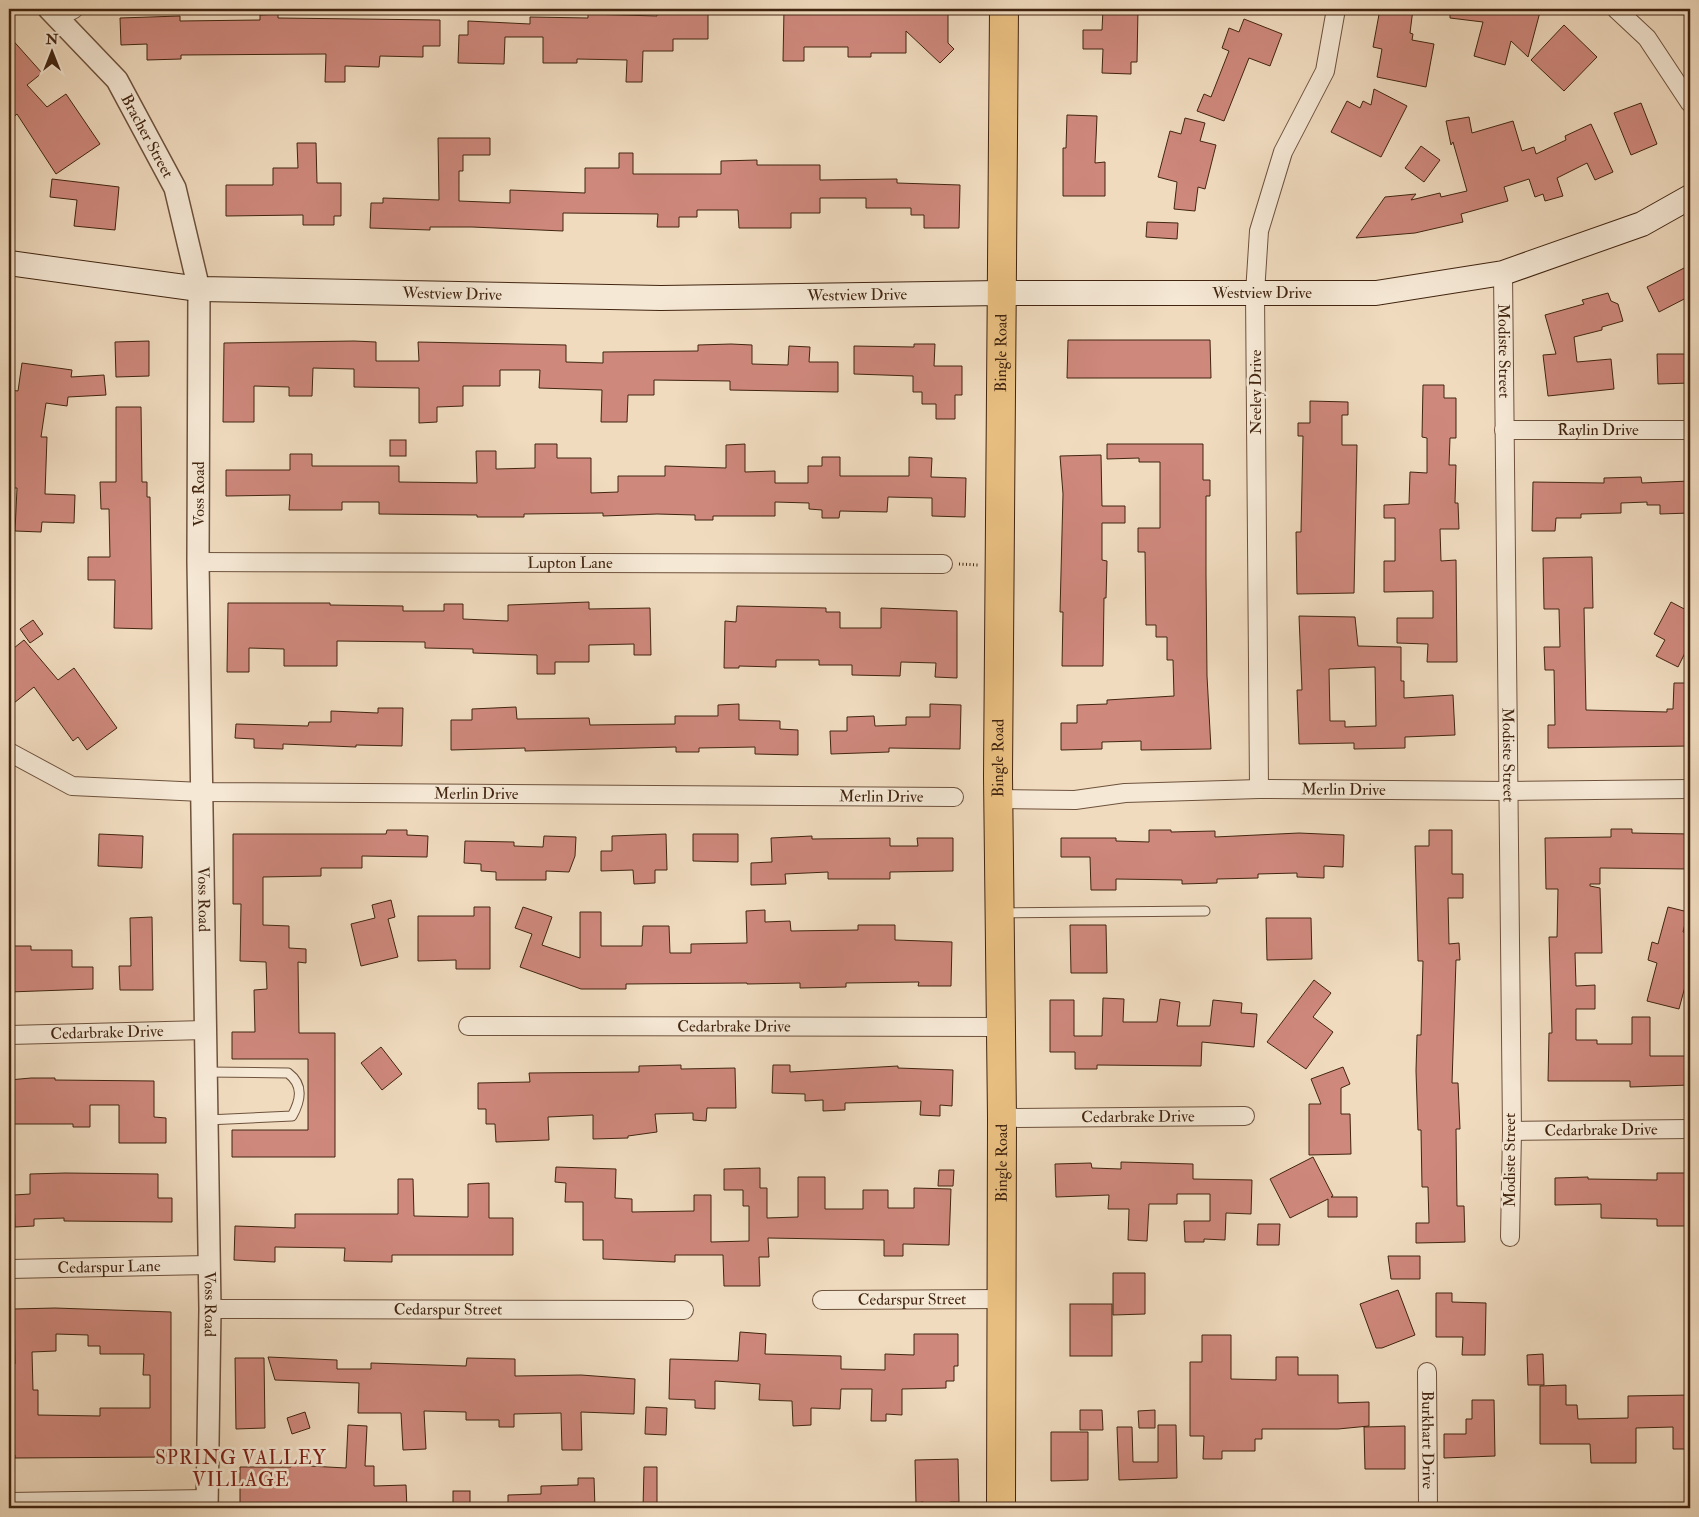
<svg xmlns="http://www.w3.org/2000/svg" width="1699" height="1517" font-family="'IM FELL Double Pica',serif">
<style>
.building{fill:#ce887c;stroke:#422510;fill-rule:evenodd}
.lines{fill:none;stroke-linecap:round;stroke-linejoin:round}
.service-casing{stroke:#6e523c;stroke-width:11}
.minor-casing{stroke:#6e523c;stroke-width:20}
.tertiary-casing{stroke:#6e523c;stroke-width:24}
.secondary-casing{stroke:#422510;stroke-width:26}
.primary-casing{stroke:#422510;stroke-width:30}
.path{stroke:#422510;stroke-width:3;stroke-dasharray:1 2.5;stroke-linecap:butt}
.service{stroke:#f5e8d5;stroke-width:9}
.minor{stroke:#f5e8d5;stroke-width:18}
.tertiary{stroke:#f5e8d5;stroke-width:21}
.secondary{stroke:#f5e8d5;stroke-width:24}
.primary{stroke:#e8be80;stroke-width:28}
.labels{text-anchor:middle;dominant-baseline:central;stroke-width:5;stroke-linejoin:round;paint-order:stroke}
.street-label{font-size:16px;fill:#422510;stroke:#f5e8d5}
.quarter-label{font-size:19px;letter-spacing:1px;fill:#7a1f14;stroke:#f5e8d5}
</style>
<rect width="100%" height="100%" fill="#f0dbbf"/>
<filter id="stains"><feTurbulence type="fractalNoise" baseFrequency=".004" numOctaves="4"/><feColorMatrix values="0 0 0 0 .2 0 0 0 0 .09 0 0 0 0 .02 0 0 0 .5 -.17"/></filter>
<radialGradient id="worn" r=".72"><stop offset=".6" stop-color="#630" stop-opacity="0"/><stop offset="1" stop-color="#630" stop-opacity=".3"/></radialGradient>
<g class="building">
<path d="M657,9H708V39H673V51H643L642,82H626L627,60L577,59V63H543V37H505L504,64L458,63L459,35H468V21L530,24V17L588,18V14L657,16Z"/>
<path d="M784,9H948V43L954,49L940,63L906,31V53H871V57H848V47H804V61H783Z"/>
<path d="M1103,9H1138L1137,62H1131V74L1102,73L1103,49H1083V30H1102Z"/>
<path d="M1380,9H1413L1410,33L1413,34L1412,40L1434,44L1426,87L1377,77L1382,49L1373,47Z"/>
<path d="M1450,9H1527L1540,12L1528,57L1511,41L1505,65L1474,56L1483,22L1450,18Z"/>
<path d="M278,14V18L440,20V46H423V57L380,56L379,67L345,66V82H325L326,54L181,55V59L147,60V44L121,45L120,18L180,16V21L260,20V15Z"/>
<path d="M1244,19L1282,34L1270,66L1249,58L1224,121L1197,111L1204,94L1211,97L1229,51L1222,48L1229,28L1239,32Z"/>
<path d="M1564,25L1597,57L1564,91L1531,60Z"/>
<path d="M9,36L42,73L27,85L47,107L66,94L100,144L56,174L17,114L9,121Z"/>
<path d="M1374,89L1407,106L1381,157L1331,132L1347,101L1360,108L1363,101L1371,105Z"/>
<path d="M1641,103L1657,144L1631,155L1614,113Z"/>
<path d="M1067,115L1097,116L1095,163L1105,162V196H1063V148H1066Z"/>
<path d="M1469,117L1472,133L1513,121L1522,151L1534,147L1536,154L1566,140L1565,136L1591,124L1613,172L1595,180L1587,163L1557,178L1563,196L1545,201L1543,194L1535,197L1529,179L1504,187L1508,201L1461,214L1463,222L1415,233L1356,238L1385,197L1416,194L1411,200L1440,193L1441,197L1467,191L1453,142L1451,145L1446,121Z"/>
<path d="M1185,118L1205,123L1200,141L1216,145L1205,189L1198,187L1195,211L1174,209L1177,182L1158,177L1170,131L1181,134Z"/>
<path d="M438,138H490V155H463V171H459V201L510,203V190L585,193V168H619V153H633V174H721V161L757,160V165H820V180L897,179V183L960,185L959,228H924V215H911V208H866V198H820V213H791V228H739L738,210H697V217H679V227H657L658,214L563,213V231L472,227H430V230L370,228L371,203H383V198L439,200Z"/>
<path d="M297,143H316L317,183H341V216H334V225H303V215L226,216V185H273V168H298Z"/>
<path d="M1421,146L1440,160L1424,182L1405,168Z"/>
<path d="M52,179L119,187L115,230L74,226L77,200L50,197Z"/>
<path d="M1147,222L1178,223L1177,239L1146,237Z"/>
<path d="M1690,265V296L1659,312L1647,287Z"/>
<path d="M1608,293L1611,301L1618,304L1623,321L1602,327V330L1574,337L1577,362L1611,359L1614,389L1548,396L1543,355L1556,354L1545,315L1584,304L1582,300Z"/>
<path d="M1068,340H1210L1211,378H1067Z"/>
<path d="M149,341V376L116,377L115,342Z"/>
<path d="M354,341L376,342V361H419L418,342L566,345V362L603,363V352L698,351V345L731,344L752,345V364L788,365L789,346L810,347L809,362H838V392L730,390V381L654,380V395H628L627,422H601L602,390L539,388L540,370H500V386H463V406L437,407V422L419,423V388L354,387V369L313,368L312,396H289V387L254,386V422H223L224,343Z"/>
<path d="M914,344H935L934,366H962V395H955V419H936V404H922V392H913V376L854,374V346L914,347Z"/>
<path d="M1657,354H1690V383L1658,384Z"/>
<path d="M22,363L72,370L71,377L104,375L106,395L68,397L67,406L46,403L41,437H47L45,494L75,495L74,523L42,522L41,532L15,531L17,488H9V397L10,390L18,391Z"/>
<path d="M1423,385H1444V398H1456V438H1450L1449,465H1456L1455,503H1458L1459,529H1440L1441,561L1456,560L1457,662H1427L1428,644L1397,643V618H1433V591L1384,592V561H1395V518H1384V505L1409,504L1410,472L1427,473V438L1422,437Z"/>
<path d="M1310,401L1348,402V415H1342V445H1357L1354,593L1297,594L1296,532H1301L1303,436H1298V423H1310Z"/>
<path d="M116,407H141L142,482H147V497H150L152,629L114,628L115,580H88V557H110L109,509H101L100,482H116Z"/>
<rect x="390" y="440" width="16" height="16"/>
<path d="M535,444H557V458H591V493L618,492V476H665V466L726,468V445L745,444V472L775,471V483H808V466H822V457H840V476H909V457L932,458L931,477L966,478L965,517L932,516V498L888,497L887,512L840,511L839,518H822V510L809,509V503L775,502V516H713V520H695V515L657,514L603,516V513L524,514V517H477V515L379,514V502H342V510H289L290,495L226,496V470H290V454H312V466H399V482L477,483L476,451H496V469L535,468Z"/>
<path d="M1107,444H1203V480H1210V496H1206V575L1207,676L1211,749L1141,750V741L1102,742V749L1061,750V723H1077V705L1107,704V700L1174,696L1173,660H1167V637H1156V625H1146L1145,552H1138V528H1160V462H1139V458L1107,459Z"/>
<path d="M1101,455L1102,506H1125V523H1102V560L1107,561L1106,598H1104L1103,666H1062L1063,612H1060L1063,494L1060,456Z"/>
<path d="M1641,477L1642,483L1690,481V513L1660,514V505H1647V502L1621,503V513L1581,514V518H1556L1555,531H1532L1533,482L1604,483V478Z"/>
<path d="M1592,557L1593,608H1584L1586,710L1667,712V709H1673L1674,683H1690V746L1548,748V725H1555L1554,670H1545L1544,647H1560L1559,609H1544L1543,558Z"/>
<path d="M589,602V609L650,608L651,655H634V644L589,645V662H555V674H537V655L473,653V649L425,648V642L337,641V666H284V649L249,648V672H227L228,603H330V605L403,606V611H444V604H463V619L508,621V605Z"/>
<path d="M1671,602L1690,612V643L1678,667L1656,656L1665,640L1654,634Z"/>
<path d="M737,606L826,608V612H840V628H881V608L957,611V678L935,677L936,663L901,662L900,676L852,675V665H819V660H776V667L739,666V668H724L725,621L736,622Z"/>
<path d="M1299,616L1355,617L1358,646L1401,647V681H1404V698L1453,695L1455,735L1405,737V748L1354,749V743L1299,744L1297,690H1302ZM1375,667L1376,726L1345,727V721H1330L1329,669Z"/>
<path d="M33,620L43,634L30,643L20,629Z"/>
<path d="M24,640L58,680L74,668L117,728L87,750L78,737L73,741L34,687L9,707V652Z"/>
<path d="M739,704V720L780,721V729L798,730V755L755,754V747L699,748V752H676V747L525,751V748L451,750V720H472V709L516,707L517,719L589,718L590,725L675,724V716H718V705Z"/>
<path d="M930,704L961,705L960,749L889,748V752L831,754L830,731H847V717L874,716L875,726L906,725V717H930Z"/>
<path d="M378,708H403L402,746L356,745V747L283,744V749L254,748V739L235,738L236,724L308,726L309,722H331V711L378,713Z"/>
<path d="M1611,829H1632V833L1690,834V869L1600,868V884H1590V886L1600,888L1602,953H1575L1576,986L1595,985V1009H1576V1040H1597V1044H1632V1017H1650V1056H1690V1085L1630,1087V1081H1548L1549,1033H1552L1549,937H1557L1558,889H1546L1545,838L1611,837Z"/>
<path d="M387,830H407V835L428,836L427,857L362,856V868H321V876L263,877V925L289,926V948L306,949V963L298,962L299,1033H335V1157H232V1130H308V1059H232V1032H255L254,990L267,989L266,962L240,961L241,904H233V834H386Z"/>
<path d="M1149,830H1171V832L1215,831V837L1299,833L1344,835L1343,867L1324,866V878L1297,877V873L1258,874V878L1217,879V883L1182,884V880L1116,879V890H1091L1090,857H1061V838H1116V841L1149,842Z"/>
<path d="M1429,830H1452V874H1463V898H1448L1449,944L1459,943L1460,960H1456L1452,1083H1458L1460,1129H1456L1457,1206H1464L1465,1242L1416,1243V1223H1429L1428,1187H1422L1421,1130H1418L1416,1071L1417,1035H1421L1423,961H1418L1415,846H1429Z"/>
<path d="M99,834L143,836L142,868L98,866Z"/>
<path d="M666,834L667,870H655V883L634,884L633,870L601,871V851H612V836Z"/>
<path d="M693,834H738V862L693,861Z"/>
<path d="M544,836L576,837L575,856L569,872L546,871V880H496V872L481,871V864L464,863L465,841L514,842V846L543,847Z"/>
<path d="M812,836V839L890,838V846H918L917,838H953V871L890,872V879H828V872L785,874L786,884L751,885V863L772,862L771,838Z"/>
<path d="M391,900L395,917L388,919L398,957L361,966L351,924L375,918L372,905Z"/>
<path d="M474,907H490V969H456V960L418,961V916H474Z"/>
<path d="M523,907L552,917L542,945L580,958V912H601V946H642L643,926H669L670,953H691V944L747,943L746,911L765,910V922L790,921L791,931L858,930V925H895V940L952,942L951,986H918L919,982L846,983V987L800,988V983L747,984V983L626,984V989H581L520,967L532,934L515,928Z"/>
<path d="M1668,907L1688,912L1683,932L1690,934V968L1679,1009L1647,1001L1657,963L1648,960L1652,942L1658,944Z"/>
<path d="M152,917L153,990H120L119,966H131L130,918Z"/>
<path d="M1266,918H1311L1312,959L1267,960Z"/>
<path d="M1070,925H1106L1107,973H1071Z"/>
<path d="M13,946H31V950H72V967H93V989L9,992V962H13Z"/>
<path d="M1314,980L1331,993L1313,1017L1333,1032L1306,1069L1267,1042Z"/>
<path d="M1103,998L1124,999L1123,1022H1157L1160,999L1180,1002L1177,1026H1210L1213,1000L1242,1003L1241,1013L1257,1014L1254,1047L1202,1042L1201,1066L1097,1065V1069H1075V1052H1050V1000H1074V1036H1102Z"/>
<path d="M381,1047L402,1074L382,1090L361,1063Z"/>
<path d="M681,1065V1069L735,1068L736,1108H707L706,1121L693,1120V1113L655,1114L657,1132L628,1136V1138L593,1139V1115L548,1117L549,1140L496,1142L495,1124H486V1109H478V1083L530,1082L529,1073L639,1072V1066Z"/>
<path d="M773,1065H790V1072L898,1066V1068L953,1070L952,1106L940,1105V1116L920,1115L921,1101L845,1103V1110L823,1111V1100L805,1101V1094L772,1093Z"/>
<path d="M1343,1067L1350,1084L1341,1088V1114H1350L1351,1154L1309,1155V1104H1321L1311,1079Z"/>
<path d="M31,1078H55V1080L154,1081V1117L166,1118V1143H119V1105H90V1127H73V1124H9V1080Z"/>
<path d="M1313,1157L1333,1196L1331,1197H1357V1217H1328V1199L1290,1218L1270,1179Z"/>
<path d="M1121,1162L1193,1164V1179L1252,1180L1251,1214L1226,1213L1225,1240L1204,1239V1242H1185L1184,1221H1210V1194H1177V1204H1149L1147,1241L1128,1240L1129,1209H1108L1109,1195L1056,1197L1055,1164L1091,1163L1092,1168L1121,1169Z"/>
<path d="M556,1167L616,1169L615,1198L632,1199V1212L694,1211V1195H711V1242L749,1241V1206H743V1190H724V1169L760,1168V1188H767V1218L798,1217V1177H825V1209H863V1190H888V1208H914V1188L951,1189L949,1245L903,1244V1256H884V1240L768,1238L769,1257H759L760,1286H724L723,1255H675V1262L603,1259V1240H583V1202H565L566,1183L555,1182Z"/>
<path d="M939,1170H954L953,1186H938Z"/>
<path d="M65,1173L158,1174V1198H172V1222L64,1221V1218L34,1219V1226L15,1227L14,1195L30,1194V1174Z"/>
<path d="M1657,1173H1690V1226H1657V1219L1601,1218V1204L1555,1205V1178L1588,1177V1179L1657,1180Z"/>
<path d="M398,1179H413L414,1216L468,1217V1184L489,1183V1218H513V1255H392V1262L344,1261L345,1248L275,1247V1262L234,1260L235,1226L295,1228V1214H398Z"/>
<path d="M1258,1224H1280L1279,1245H1257Z"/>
<path d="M1388,1256H1420V1279H1391Z"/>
<path d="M1113,1273H1145V1314L1113,1315Z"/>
<path d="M1398,1290L1415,1335L1382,1348H1376L1360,1304Z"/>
<path d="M1436,1293H1452V1302L1486,1303L1485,1355H1462L1463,1337H1436Z"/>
<rect x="1070" y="1304" width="42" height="52"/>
<path d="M55,1308L171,1312V1457L15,1458V1455L9,1456V1364H15L14,1309ZM56,1334L88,1335V1346H100V1354H144L143,1375H150V1408H100V1416L38,1415V1390H33L32,1352L56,1351Z"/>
<path d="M740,1332L766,1334L765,1354L841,1356V1369L885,1370V1354L914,1355V1334H958V1366H954V1381H946V1388L902,1389V1415L886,1414V1421H871L872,1389H841L840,1409L811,1408V1425L793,1426L792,1401L759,1400L760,1384L715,1381V1409L695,1408V1400L669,1399L670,1359L738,1361Z"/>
<path d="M1202,1335H1231V1379L1276,1380V1357H1298V1375H1338V1403L1369,1402V1426L1338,1429H1262V1439H1255V1451H1222V1459H1203L1204,1436H1190V1362H1202Z"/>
<path d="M1543,1354L1544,1385H1528L1527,1355Z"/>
<path d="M268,1357L337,1360V1369H371V1363L466,1366L467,1358L515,1359V1376L581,1375L635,1379L634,1414L581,1412L582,1450H562L561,1413L514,1414V1427H499V1420H466V1412L424,1411L426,1449L403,1450L401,1413H358L359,1383L275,1380Z"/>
<path d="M235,1358H264L265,1428L236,1429Z"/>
<path d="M1566,1385V1405H1577L1578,1419L1628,1418V1396L1690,1395V1449H1673V1427L1636,1428V1463H1591L1590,1444H1540V1386Z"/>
<path d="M1472,1400H1494L1495,1456L1444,1458V1434H1466V1419H1472Z"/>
<path d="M646,1407L667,1408L666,1435L645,1434Z"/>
<path d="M1080,1410H1102L1103,1430H1080Z"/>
<path d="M1155,1410V1428H1139L1138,1411Z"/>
<path d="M305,1412L310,1428L292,1434L287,1418Z"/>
<path d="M348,1425L367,1426L365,1466H374V1486L406,1485L407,1508H240V1467H291V1465L346,1468Z"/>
<path d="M1158,1425H1176L1177,1478L1119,1480L1117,1427H1132L1133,1462H1158Z"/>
<path d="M1405,1426V1469H1365L1364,1427Z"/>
<path d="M1051,1432H1088V1480L1051,1481Z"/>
<path d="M958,1459L959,1502H950V1508H924L923,1502L916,1503L915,1460Z"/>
<path d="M644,1467H657V1508H643Z"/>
<path d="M578,1478H594L595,1508H508V1495L541,1494V1486L578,1485Z"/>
<rect x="453" y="1491" width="17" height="17"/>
</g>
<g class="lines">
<g class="service-casing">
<g id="service">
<path d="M1002,913L1205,911"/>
<path d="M206,1072L288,1073C304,1085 301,1100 292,1116L207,1120"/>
</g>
</g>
<g class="minor-casing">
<g id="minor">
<path d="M1616,9L1647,38L1690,103"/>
<path d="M57,18L74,9"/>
<path id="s1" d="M1503,273L1512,1131L1510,1237"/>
<path id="s2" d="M1504,430H1690"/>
<path id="s3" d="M198,562L943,564"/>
<path id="s4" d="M9,752L72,786L202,792L954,797"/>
<path d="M1259,789L1255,293L1259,231L1283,152L1325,71L1336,9"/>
<path id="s5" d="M998,799L1075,800L1125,793L1259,789L1509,791L1690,789"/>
<path id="s6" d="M468,1026L1000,1027"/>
<path id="s7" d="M9,1035L205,1030"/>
<path id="s8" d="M1002,1118L1245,1116"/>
<path id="s9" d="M1512,1131L1690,1129"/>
<path id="s10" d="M9,1269L208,1265"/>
<path id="s11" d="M822,1300L1001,1299"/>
<path id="s12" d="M210,1309L684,1310"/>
<path id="s13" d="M1427,1372L1428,1508"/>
<path d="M9,1502L207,1499"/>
</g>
</g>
<g class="tertiary-casing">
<g id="tertiary">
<path id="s14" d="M49,9L117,80L175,188L199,289L198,562L210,1309L207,1508"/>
</g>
</g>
<g class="secondary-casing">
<g id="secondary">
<path id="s15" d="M9,263L199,289L661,298L1001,293H1376L1503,273L1642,224L1690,197"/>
</g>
</g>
<g class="primary-casing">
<g id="primary">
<path id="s16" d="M1001,1508L1002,1118L998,776L1004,9"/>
</g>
</g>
<path class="path" d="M959,564L978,565"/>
<use href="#service" class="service"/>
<use href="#minor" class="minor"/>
<use href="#tertiary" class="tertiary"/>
<use href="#secondary" class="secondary"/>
<use href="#primary" class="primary"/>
</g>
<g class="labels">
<g class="street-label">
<text stroke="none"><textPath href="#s14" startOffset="162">Bracher Street</textPath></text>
<text stroke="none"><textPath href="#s15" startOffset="1255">Westview Drive</textPath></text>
<text stroke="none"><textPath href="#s15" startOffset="445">Westview Drive</textPath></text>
<text stroke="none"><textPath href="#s15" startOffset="850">Westview Drive</textPath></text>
<text stroke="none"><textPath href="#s1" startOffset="78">Modiste Street</textPath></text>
<text stroke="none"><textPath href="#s16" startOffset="1155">Bingle Road</textPath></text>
<text transform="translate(1256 392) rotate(-90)">Neeley Drive</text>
<text stroke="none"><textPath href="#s2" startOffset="94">Raylin Drive</textPath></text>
<text transform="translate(199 494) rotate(-90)">Voss Road</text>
<text stroke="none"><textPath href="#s3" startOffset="372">Lupton Lane</textPath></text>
<text stroke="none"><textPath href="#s1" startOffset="482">Modiste Street</textPath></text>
<text stroke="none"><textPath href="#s16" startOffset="750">Bingle Road</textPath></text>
<text stroke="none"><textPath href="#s5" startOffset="346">Merlin Drive</textPath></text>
<text stroke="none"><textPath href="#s4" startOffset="476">Merlin Drive</textPath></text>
<text stroke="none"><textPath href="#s4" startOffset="881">Merlin Drive</textPath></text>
<text stroke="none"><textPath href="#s14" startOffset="935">Voss Road</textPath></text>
<text stroke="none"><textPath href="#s6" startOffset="266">Cedarbrake Drive</textPath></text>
<text stroke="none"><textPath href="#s7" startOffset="98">Cedarbrake Drive</textPath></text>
<text stroke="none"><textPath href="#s8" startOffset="136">Cedarbrake Drive</textPath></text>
<text stroke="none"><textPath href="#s9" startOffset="89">Cedarbrake Drive</textPath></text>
<text transform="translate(1510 1160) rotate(-90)">Modiste Street</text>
<text stroke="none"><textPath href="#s16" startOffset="345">Bingle Road</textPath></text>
<text stroke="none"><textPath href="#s10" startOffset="100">Cedarspur Lane</textPath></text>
<text stroke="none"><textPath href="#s11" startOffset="90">Cedarspur Street</textPath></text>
<text stroke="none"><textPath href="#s14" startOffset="1340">Voss Road</textPath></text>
<text stroke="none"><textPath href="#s12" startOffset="238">Cedarspur Street</textPath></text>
<text stroke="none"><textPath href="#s13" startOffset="68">Burkhart Drive</textPath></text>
</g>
<g class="quarter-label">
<text x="241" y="1458">SPRING VALLEY<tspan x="241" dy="22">VILLAGE</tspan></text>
</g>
</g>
<rect width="1699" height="1517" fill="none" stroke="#f0dbbf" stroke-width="30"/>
<rect x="10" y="10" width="1679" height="1497" fill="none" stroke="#422510" stroke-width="2.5"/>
<rect x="15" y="15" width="1669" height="1487" fill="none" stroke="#422510"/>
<g transform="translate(52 52)" stroke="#f5e8d5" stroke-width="4" paint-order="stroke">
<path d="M0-4L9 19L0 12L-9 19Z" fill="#422510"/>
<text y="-8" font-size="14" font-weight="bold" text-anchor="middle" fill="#422510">N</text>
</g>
<rect width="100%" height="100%" filter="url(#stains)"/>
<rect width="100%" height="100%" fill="url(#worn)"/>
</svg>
